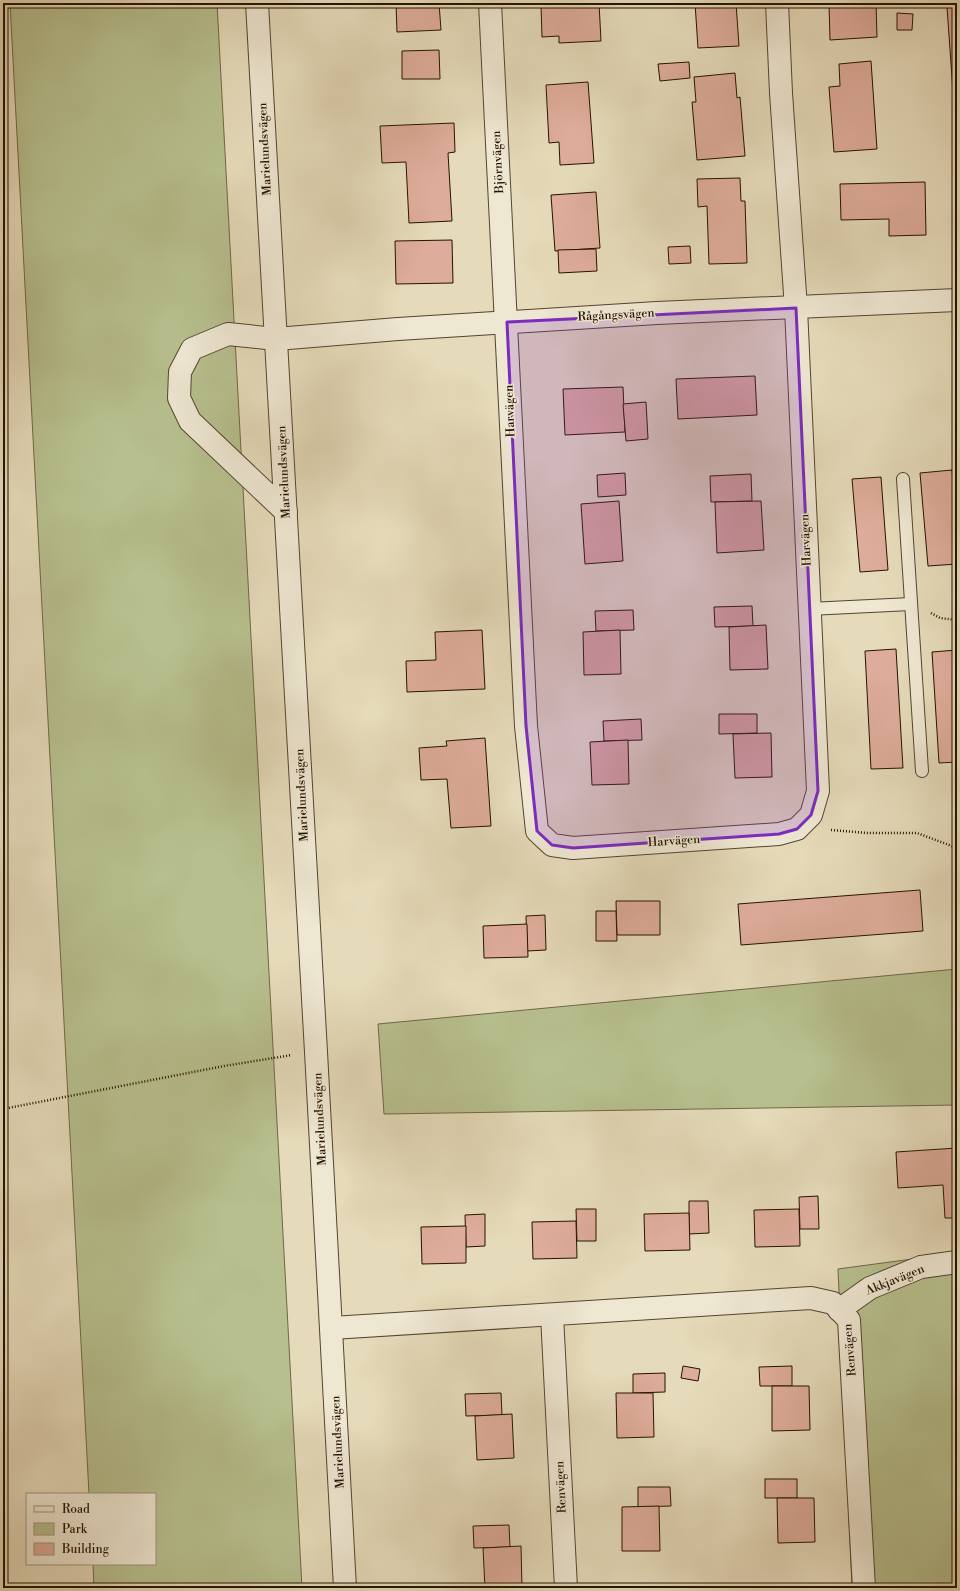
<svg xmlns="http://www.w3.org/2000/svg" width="960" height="1591" font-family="'Libre Bodoni',serif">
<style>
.green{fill:#b7bf8e;stroke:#6e6847}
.building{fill:#deac9a;stroke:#251200}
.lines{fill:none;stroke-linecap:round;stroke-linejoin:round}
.service-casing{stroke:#55442e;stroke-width:14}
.minor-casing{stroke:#55442e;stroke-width:24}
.tertiary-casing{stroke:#55442e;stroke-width:24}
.path{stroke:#251200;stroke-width:2.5;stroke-dasharray:1 2;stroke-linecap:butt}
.service{stroke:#eee7d2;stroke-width:12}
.minor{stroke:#eee7d2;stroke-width:22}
.tertiary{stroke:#eee7d2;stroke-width:22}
.marked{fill:#7b2cbf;fill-opacity:0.2;stroke:#7b2cbf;stroke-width:3;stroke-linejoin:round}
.labels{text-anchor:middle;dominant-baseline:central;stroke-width:3;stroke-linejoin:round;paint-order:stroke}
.street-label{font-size:12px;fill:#251200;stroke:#eee7d2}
</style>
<rect width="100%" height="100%" fill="#e5dab9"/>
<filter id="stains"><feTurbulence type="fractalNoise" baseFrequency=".005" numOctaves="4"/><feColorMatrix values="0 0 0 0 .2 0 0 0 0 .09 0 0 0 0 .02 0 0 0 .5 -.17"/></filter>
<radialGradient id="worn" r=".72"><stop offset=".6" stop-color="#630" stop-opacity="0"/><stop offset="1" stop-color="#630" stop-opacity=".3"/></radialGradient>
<g class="green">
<path d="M10,3H217L302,1588H94L93,1564H155V1494H89Z"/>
<path d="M957,969V1105L384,1114L378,1024Z"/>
<path d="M957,1253V1588H852L838,1269Z"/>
</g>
<g class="building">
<path d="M396,3H439L441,30L397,32Z"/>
<path d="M558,3H599L601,41L559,43V36L542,37L541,5Z"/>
<path d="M695,3H736L739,46L698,48Z"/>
<path d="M829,3H876L877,37L830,40Z"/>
<path d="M957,6V106H954L947,7Z"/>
<path d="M897,13L913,14L912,30H897Z"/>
<path d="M439,50L440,79H402V51Z"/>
<path d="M871,61L877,149L834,152L829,87L840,86L839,64Z"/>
<path d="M689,62L690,78L660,81L658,64Z"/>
<path d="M735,73L737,98L740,97L745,156L697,160L692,102H696L694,77Z"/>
<path d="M588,82L594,163L560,165L559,142L549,143L546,85Z"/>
<path d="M454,123L455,152L448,153L452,221L409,223L406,162L382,163L380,126Z"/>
<path d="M740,178L741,201H745L747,263L709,264L707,206L698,207L697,179Z"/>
<path d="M925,182L926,235L889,236V219L841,220L840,184Z"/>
<path d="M596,192L600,248L555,251L551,195Z"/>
<path d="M452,240L453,283L396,284L395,241Z"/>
<path d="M690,246L691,263L669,264L668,247Z"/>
<path d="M596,249L597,271L559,273L558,250Z"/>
<path d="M755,376L757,415L678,419L676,379Z"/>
<path d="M623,387L625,432L565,435L563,389Z"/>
<path d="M646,402L648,439L626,441L623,404Z"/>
<path d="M952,470L957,530V564L928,566L920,473Z"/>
<path d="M625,473L626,495L598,497L597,475Z"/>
<path d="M751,474L752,501L711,502L710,476Z"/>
<path d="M881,477L888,570L860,572L852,479Z"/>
<path d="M619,501L623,561L585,564L581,504Z"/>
<path d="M761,501L764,550L717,553L715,502Z"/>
<path d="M752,606L753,626L715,627L714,607Z"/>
<path d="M633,610L634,630L596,631L595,611Z"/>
<path d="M766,625L768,669L730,670L729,627Z"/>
<path d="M482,630L485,689L407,692L406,661L436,660L435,632Z"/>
<path d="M620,630L621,674L584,675L583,632Z"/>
<path d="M896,649L903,768L871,769L865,651Z"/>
<path d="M957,650V762L939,763L932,652Z"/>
<path d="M719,714H757V733L719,734Z"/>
<path d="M641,719L642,740L604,741L603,721Z"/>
<path d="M771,733L772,777L735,778L733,734Z"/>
<path d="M485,738L491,826L451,828L447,779L421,780L419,748L447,746L446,741Z"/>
<path d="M628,740L629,784L592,785L590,742Z"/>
<path d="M920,890L923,931L741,945L738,904Z"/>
<path d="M616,901H660V935H617Z"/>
<path d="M596,911H616L617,941H596Z"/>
<path d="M545,915L546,950L527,951L526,916Z"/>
<path d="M527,924L528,957L484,958L483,926Z"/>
<path d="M957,1148V1218H945L943,1185L898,1188L896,1152Z"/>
<path d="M818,1196L819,1229H800L799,1197Z"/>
<path d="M689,1201H708L709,1233L689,1234Z"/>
<path d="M576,1209H596V1241H577Z"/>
<path d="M799,1209L800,1246L755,1247L754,1210Z"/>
<path d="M689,1213L690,1250L645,1251L644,1214Z"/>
<path d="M485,1214V1246L466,1247L465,1215Z"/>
<path d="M576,1221L577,1258L533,1259L532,1222Z"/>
<path d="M466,1226V1263L422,1264L421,1227Z"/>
<path d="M683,1366L700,1369L698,1381L681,1378Z"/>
<path d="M792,1366V1386H760L759,1367Z"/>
<path d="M665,1373V1392L633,1393V1374Z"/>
<path d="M772,1386H809L810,1430L772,1431Z"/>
<path d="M501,1393L502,1415L466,1416L465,1394Z"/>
<path d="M616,1393H653L654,1437L617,1438Z"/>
<path d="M512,1414L514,1458L477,1460L475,1416Z"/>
<rect x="765" y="1479" width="32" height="19"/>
<path d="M638,1487H670L671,1506L638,1507Z"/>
<path d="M777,1498H814L815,1542L778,1543Z"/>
<path d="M659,1506L660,1551H622V1507Z"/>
<path d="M509,1525L510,1547L474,1548L473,1526Z"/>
<path d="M521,1546L522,1588H485L483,1548Z"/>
</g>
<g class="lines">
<g class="service-casing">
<g id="service">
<path d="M903,479L922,771"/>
<path d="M809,609L911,604"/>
</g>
</g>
<g class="minor-casing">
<g id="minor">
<path d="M490,3L526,726L537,831L552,845L573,848L779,834L797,829L811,815L818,791L796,308L781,93L777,3"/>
<path d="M286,512L190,421L179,398L180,372L192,349L228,334L276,339L398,329L657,313L957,300"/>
<path d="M839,1310L870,1288L921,1267L957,1262"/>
<path d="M552,1315L566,1588"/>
<path d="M332,1328L811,1298L833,1303L849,1320L864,1588"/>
</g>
</g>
<g class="tertiary-casing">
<path id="tertiary" d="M257,3L316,1052L345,1588"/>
</g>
<g class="path">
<path d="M931,613L940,618L957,620"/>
<path d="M831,830L868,833H917L957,848"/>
<path d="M3,1109L224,1066L292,1055"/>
</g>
<use href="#service" class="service"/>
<use href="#minor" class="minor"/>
<use href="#tertiary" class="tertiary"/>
</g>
<path class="marked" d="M796,308L818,791L811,815L797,829L779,834L573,848L552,845L537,831L526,726L507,322Z"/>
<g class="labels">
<g class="street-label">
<text transform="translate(265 149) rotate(-93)">Marielundsvägen</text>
<text transform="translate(498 162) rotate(-93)">Björnvägen</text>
<text transform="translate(616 315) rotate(-3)">Rågångsvägen</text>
<text transform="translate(510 411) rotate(-92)">Harvägen</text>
<text transform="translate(284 472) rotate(-93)">Marielundsvägen</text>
<text transform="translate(806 540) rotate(-93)">Harvägen</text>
<text transform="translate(302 795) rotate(-93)">Marielundsvägen</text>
<text transform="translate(674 841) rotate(-4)">Harvägen</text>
<text transform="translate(320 1119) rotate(-93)">Marielundsvägen</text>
<text transform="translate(895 1280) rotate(-22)">Akkjavägen</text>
<text transform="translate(850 1350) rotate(-95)">Renvägen</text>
<text transform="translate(338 1442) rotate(-93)">Marielundsvägen</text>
<text transform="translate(561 1487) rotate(-93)">Renvägen</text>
</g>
</g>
<rect width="960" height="1591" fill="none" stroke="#e5dab9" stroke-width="16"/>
<rect x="4" y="4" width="952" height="1583" fill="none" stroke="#251200" stroke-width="2"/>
<rect x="8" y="8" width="944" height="1575" fill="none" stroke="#251200"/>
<rect x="26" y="1493" width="130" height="72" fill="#eee7d2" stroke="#9e927e"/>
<rect x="34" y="1506" width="20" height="6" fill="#eee7d2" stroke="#9e927e"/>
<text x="62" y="1513" font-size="12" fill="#251200">Road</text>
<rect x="34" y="1523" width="20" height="12" fill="#b7bf8e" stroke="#9e927e"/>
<text x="62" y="1533" font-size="12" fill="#251200">Park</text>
<rect x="34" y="1543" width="20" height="12" fill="#deac9a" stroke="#9e927e"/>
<text x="62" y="1553" font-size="12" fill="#251200">Building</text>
<rect width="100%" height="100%" filter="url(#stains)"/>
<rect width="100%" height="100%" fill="url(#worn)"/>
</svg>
